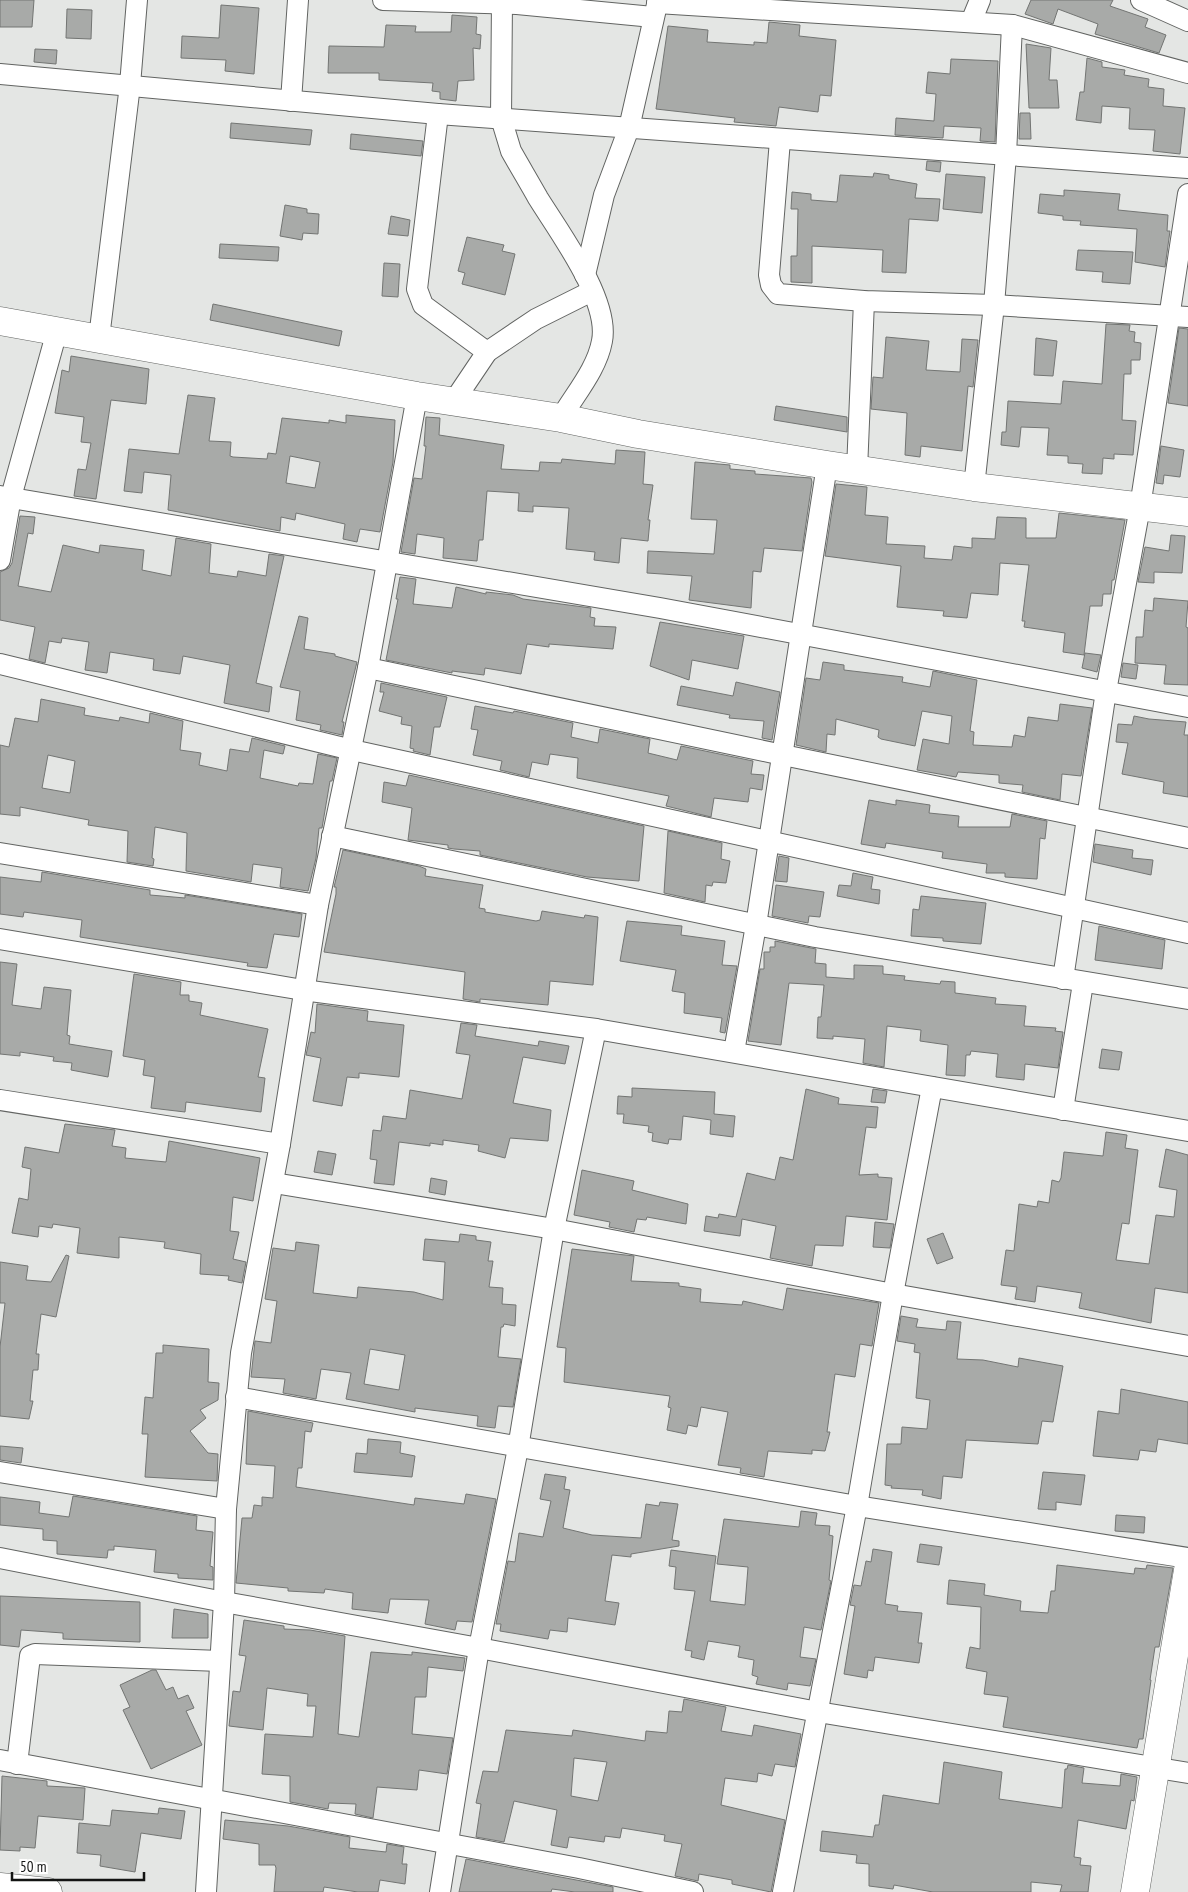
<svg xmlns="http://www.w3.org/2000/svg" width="1188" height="1892" font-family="'PT Sans Narrow',sans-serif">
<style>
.building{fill:#a8aaa8;stroke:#737573;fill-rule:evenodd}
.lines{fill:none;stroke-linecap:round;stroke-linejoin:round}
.street-casing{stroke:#626462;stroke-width:22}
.secondary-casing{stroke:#626462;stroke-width:29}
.street{stroke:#fff;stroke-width:20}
.secondary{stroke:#fff;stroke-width:28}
</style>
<rect width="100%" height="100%" fill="#e4e6e4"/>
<g class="building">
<path d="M0,0H34L32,27H0Z"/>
<path d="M1031,0H1113L1110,6L1148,19L1145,27L1166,35L1159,53L1095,34L1098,24L1058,9L1053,24L1025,14Z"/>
<path d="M221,5L259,8L254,74L225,71L226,60L181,58L182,36L219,38Z"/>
<path d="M67,9L92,10L91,39L66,38Z"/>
<path d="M452,15L477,17L476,34L481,35L480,49L473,48L474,80L458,81L456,101L440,99V92L432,91L433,83L379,80V73H328L329,46L384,47L386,25L416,26L415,32H451Z"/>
<path d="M769,22L800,25L799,36L836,40L831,96L820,95L818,112L779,107L776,126L734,122L735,118L656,109L668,26L708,30L707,42L754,45V42L767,43Z"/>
<path d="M1026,44L1051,48L1049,80H1057L1059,108H1029Z"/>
<path d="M35,49L57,50L56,64L34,62Z"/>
<path d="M1087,58L1102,62V67L1125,70L1124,75L1149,79L1148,87L1164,89L1163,106L1185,108L1180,154L1153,151L1155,130L1129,129L1130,108L1102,106L1101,123L1076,120L1080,92H1084Z"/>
<path d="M951,59L998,61L995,142L980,141L981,128L944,126L943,138L895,135L896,118L934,121L936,94L926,93L928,72L950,74Z"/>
<path d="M1020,113H1030L1031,139H1019Z"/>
<path d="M231,123L312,130L310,145L230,138Z"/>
<path d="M351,134L423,141L421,156L350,149Z"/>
<path d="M927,161L941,162L940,172L926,170Z"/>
<path d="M874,173L889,175V179L917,184L915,198L940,199L938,221L909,219L906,273L882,272L883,250L812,246V283L791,282V256H797L798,209H791L792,192L811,194V200L837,202L840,175L873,177Z"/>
<path d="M946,174L985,177L982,213L943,209Z"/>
<path d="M1064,190L1120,194L1118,210L1168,215L1167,231H1170L1165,267L1135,262L1137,229L1080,225L1081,221L1063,220V216L1038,213L1040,194L1064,196Z"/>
<path d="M285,205L307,209V213L319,214L318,234L303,233L302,240L280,236Z"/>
<path d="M391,216L410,220L408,236L388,234Z"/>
<path d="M467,237L504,245L502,251L515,254L505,295L462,284L465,273L458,271Z"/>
<path d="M220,244L279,247L278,261L219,258Z"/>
<path d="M1078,250L1133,252L1130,284L1102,282L1103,272L1076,270Z"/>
<path d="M384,263L400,264L398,297L382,296Z"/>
<path d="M213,304L342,331L339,346L210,320Z"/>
<path d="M1106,324L1130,325L1129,331L1135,332L1134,342L1141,343L1140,360H1131V374H1124L1122,420L1136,421L1133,455L1114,454V459L1103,458L1102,474L1082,473L1083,464L1068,463V456L1047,455L1049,428L1021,427L1019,447L1001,445L1002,432H1006L1008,401L1061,404L1063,381L1102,384Z"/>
<path d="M1179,328L1188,329V406L1168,403Z"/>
<path d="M886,337L929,341L926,370L960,372L962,339L978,340L973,387L968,386L962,451L921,446L920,457L905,455L907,413L871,409L873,377L883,378Z"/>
<path d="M1036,338L1057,341L1053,376L1034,375Z"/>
<path d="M71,356L149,369L146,404L111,400L96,499L74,496L78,469L86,470L91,443L81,442L84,417L55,413L62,370L69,372Z"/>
<path d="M188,395L215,398L209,441L231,442L230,456L233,457L267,459L268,453L276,454L282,418L329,423V420L346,423V415L395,420L393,462L380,532L360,529L357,542L343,539L345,524L296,513L295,520L281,517L280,531L168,510L171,475L144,472L142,493L124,491L129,449L179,454ZM290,456L320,462L315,488L286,483Z"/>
<path d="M776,406L847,417V432L774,420Z"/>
<path d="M426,417L440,418L439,435L504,445L501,469L539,471L540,462L561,463L562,459L615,464L616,450L645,452L643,484L653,485L648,520H650L648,541L621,538L619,563L594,560L595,552L566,549L569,508L533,506V512L518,511L519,493L487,491L483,540H479L477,561L443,558L444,538L417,534L415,554L401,552L414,478L422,479L426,446H424Z"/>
<path d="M1161,446L1184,450L1180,477L1164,475L1163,484L1156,483Z"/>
<path d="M695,462L730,465V469L755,471V474L811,478L812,482L802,551L764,548L761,572L753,571L751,608L689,600L692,576L647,573L648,551L714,554L717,520L691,519Z"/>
<path d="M836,484L867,487L865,515L888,517L886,544L925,546L924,558L952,560L954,546L972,548V538L995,539L997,517L1026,518V538H1056L1059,513L1125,520L1114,580H1112L1111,594H1103L1102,606H1090L1084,655L1063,652L1065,633L1024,627L1025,621H1022L1029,565L1000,563L998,595L971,593L967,618L943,616L944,611L897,607L901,566L825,556Z"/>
<path d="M20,516L35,517L33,534L28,533L18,586L51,592L63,545L99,553L100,545L144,550L142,570L171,576L176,538L211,544L209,573L237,577L238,571L266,576L269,554L284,556L256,683L272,687L269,712L224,703L230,665L183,656L180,674L153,670L154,659L110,652L107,673L85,670L89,642L62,638L61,643L49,641L45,663L29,659L35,627L0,620V572L9,568L12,563Z"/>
<path d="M1171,535L1185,536L1182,573L1154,572V583L1138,582L1145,547L1169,551Z"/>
<path d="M400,577L416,579L413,604L452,608L456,587L486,594V592L513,595L523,599L591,608L590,617L595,618L594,626L616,627L613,649L549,644V647L527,644L521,674L485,668L484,675L452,671V673L386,660L398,599H396Z"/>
<path d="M1154,598L1188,601L1186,627L1188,628V685L1164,684L1166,665L1135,663L1136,637H1143L1145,610L1153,611Z"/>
<path d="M299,616L308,618L304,649L335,654V656L357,662L342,722H344L342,735L320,730L321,725L296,720L300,691L280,687Z"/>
<path d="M660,622L744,636L738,669L692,660L689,680L650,666Z"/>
<path d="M1085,653L1101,655L1097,672L1082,668Z"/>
<path d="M823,662L844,665V670L903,677L902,682L930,687L933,671L977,680L970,731L974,732L973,745L1012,747L1014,735L1025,737L1028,717L1058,721L1060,704L1092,708L1081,776L1062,774L1060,800L1022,792L1023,785L999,783V775L958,772L956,777L917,770L923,739L949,744L952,716L922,711L915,746L881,739L878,737L879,730L836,719L835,735L827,734L826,752L796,745L806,678L820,680Z"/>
<path d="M1123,663L1138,665L1136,679L1121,677Z"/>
<path d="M736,682L780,692L772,740L762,738L764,721L729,718L730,715L677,705L681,686L733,696Z"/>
<path d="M381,683L447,697L440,727H434L430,755L413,751L414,749L410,748L412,726L401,724L402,717L379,711L384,692H380Z"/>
<path d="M41,699L85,708L84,715L119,721L120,717L149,723L150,713L183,721L180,750L201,753L199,765L227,771L230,749L249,752L252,738L285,746L283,754L264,750L260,778L298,786L299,783L313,784L318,754L337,758L332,781H330L322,828H319L316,858L308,891L280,887L282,868L253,864L251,882L186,871L187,833L155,827L152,858L154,859L153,866L127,862L128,831L88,825L89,820L20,807V816L0,814V745L9,747L15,718L38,722ZM48,755L75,761L70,793L42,788Z"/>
<path d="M475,706L513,713L514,711L573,723L571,737L598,743L600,729L650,739L648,753L677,760L681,746L753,761L751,774L764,775L762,790L750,788L748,802L714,798L711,817L666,806L669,796L577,778L578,758L550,754L548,765L532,762L529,777L500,770L502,761L473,755L478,730L471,729Z"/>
<path d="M1134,716L1149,719L1186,722L1184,735H1188V797L1163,793L1164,782L1122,774L1128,743L1116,742L1118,724L1132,725Z"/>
<path d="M409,775L644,826L639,881L587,877L480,855V851L454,849L448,848V845L408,840L412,808L382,802L384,782L406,786Z"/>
<path d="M869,800L896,805V800L930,805L929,813L959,816L958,827H1010L1012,814L1047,821L1045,839L1040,838L1037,879L1005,877V873H986L987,864L942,858L943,852L886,843L885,848L861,844Z"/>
<path d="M668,831L722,843L721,859L730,861L726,883L713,882L712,886L706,885L705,902L664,893Z"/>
<path d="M1095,844L1133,850L1132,858L1153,860L1151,875L1093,862Z"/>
<path d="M343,850L419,866L426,869L425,876L483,885L479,908L485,909V912L536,921L540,920L542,911L584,918L585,915L598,917L593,985L550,981L548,1005L480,999V1002L463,999L465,972L324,952L336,894V887H334Z"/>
<path d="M779,856L789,858L787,882L775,881Z"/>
<path d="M42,872L150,890V895L185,898V895L302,914L299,937L274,934L267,968L247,966L248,963L80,937L82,920L24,912L23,917L0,914V877L41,882Z"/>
<path d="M853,873L873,877L871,889L880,890L879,904L837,896L839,885L851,886Z"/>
<path d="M776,885L824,892L820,917L809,916L808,923L772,916Z"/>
<path d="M921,896L986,903L981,944L943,941V938L911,936L913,909L919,910Z"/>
<path d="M627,921L682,926L681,935L725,941L722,965L737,966L725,1033L720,1032L722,1018L684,1013L685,993L672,991L676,970L620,961Z"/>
<path d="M1099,926L1165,940L1162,969L1095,960Z"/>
<path d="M775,941L816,949L815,963L826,964V977L854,979V965L883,966V974L905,976L904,980L940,984L941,981L955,982V993L996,998L995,1004L1026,1006L1024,1026L1056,1028L1055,1031L1063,1032L1058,1068L1025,1064L1024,1080L996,1077L998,1054L971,1051L970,1055H966L965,1076L946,1075L948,1045L920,1041L921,1030L887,1026L884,1067L863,1063L865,1039L833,1036V1039L817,1038L818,1017H821L824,985L789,983L781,1045L748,1041L760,969H764V952H770V947H775Z"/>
<path d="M0,962L17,964L12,1005L41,1009L44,987L71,990L67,1035L70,1036L69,1044L112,1051L108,1077L71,1070L72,1063L53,1061L54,1057L20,1052V1056L0,1054Z"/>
<path d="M134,974L181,982L180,995H189V1001L202,1003L200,1015L268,1029L258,1077L265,1078L261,1112L186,1102L185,1112L151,1108L155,1077L143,1075L145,1060L123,1056Z"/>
<path d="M317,1004L368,1011L367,1021L404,1025L399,1077L359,1073V1078L347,1077L342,1106L313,1101L321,1058L306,1055L311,1032L315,1033Z"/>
<path d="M461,1023L477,1025L475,1036L538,1046L539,1041L569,1046L565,1064L523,1057L513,1103L551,1110L548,1141L510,1138L505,1158L478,1151L479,1145L443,1140V1145L430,1143V1146L399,1142L394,1185L374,1183L377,1160L370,1159L373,1130L381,1131L383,1116L406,1119L410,1090L462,1099L470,1055L456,1053Z"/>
<path d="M1102,1049L1122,1052L1119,1070L1099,1068Z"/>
<path d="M632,1088L715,1092L714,1114L735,1116L733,1137L710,1134L711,1120L683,1116L681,1140L669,1139L668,1144L652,1141L653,1133L648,1132L649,1126L623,1123L624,1114H617L618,1096L632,1097Z"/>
<path d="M806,1089L839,1098L838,1104L878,1107L876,1128L866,1127L859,1175L878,1174V1177L892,1178L887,1220L846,1216L843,1246L815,1245L812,1266L770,1258L776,1226L742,1219L740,1236L704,1231L706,1216L718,1218L719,1214L736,1217L747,1173L775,1180L780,1157L793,1160Z"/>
<path d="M873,1089L887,1091L885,1103L871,1102Z"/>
<path d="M65,1124L115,1130L112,1146L126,1148L125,1158L166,1162L169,1141L260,1158L253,1201L233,1197L230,1231L239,1232L233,1259L246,1262L242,1283L228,1280L229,1276L200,1274L201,1254L164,1248L165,1242L119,1237V1258L77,1253L80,1228L53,1224L52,1228L39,1226L38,1237L12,1233L19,1198L28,1200L31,1169L22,1167L25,1147L59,1153Z"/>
<path d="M1106,1132L1127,1135L1125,1148L1138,1150L1129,1224L1122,1223L1116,1260L1149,1264L1156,1215L1174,1217L1177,1190L1159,1187L1166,1149L1188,1155V1293L1155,1288L1151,1323L1079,1308L1082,1293L1037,1286L1035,1302L1015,1299L1017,1287L1001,1285L1006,1250L1014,1251L1019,1204L1037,1207L1038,1201L1049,1203L1052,1180L1059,1182L1061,1178L1064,1152L1103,1156Z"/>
<path d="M318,1151L336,1154L332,1175L314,1172Z"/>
<path d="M582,1170L634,1181L632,1190L688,1204L686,1224L647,1217L646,1220L637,1219L634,1232L609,1227L610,1222L574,1215Z"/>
<path d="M431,1178L447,1181L445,1195L429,1192Z"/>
<path d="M875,1222L894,1224L890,1248L873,1247Z"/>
<path d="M943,1233L953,1258L937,1264L927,1239Z"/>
<path d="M460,1234L476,1236V1240L491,1242L488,1261H493L489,1287L503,1288L502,1304L516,1305L515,1326L504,1324L503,1327H501L498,1357L521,1359L513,1407L498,1406L495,1428L477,1426L478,1416L415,1408V1412L346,1399L351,1373L321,1369L316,1399L283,1393L285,1379L251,1377L255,1341L271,1343L277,1301L265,1299L273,1248L295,1251L296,1242L319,1245L313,1293L357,1298L358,1287L414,1292L443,1300L445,1262L423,1260L425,1239L459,1242ZM370,1349L405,1355L399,1390L364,1384Z"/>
<path d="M572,1249L634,1256L631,1281L679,1283V1286L701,1289L700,1302L742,1305L743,1301L783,1310L787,1288L879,1303L872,1346L860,1344L855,1377L835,1374L827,1432H830L825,1451L812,1450V1454L768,1451L764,1477L740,1473L741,1468L718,1465L728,1412L701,1407L697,1427L688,1425L686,1434L667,1430L671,1408L668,1407L670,1396L564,1382L566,1348L557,1347Z"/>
<path d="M66,1255L69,1256L56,1317L41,1314L36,1354H39L38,1370H33L30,1401H33L29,1419L0,1416V1347L5,1303H0V1262L28,1266L26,1280L51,1282Z"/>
<path d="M901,1316L918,1319L916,1327L946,1330L947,1321L961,1322L957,1359L983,1360L1018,1367L1019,1358L1063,1366L1053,1422L1042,1421L1038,1444L966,1440L962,1478L943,1476L941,1499L922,1495L923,1490L891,1488L892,1486L885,1485L887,1444H901L902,1427L927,1429L930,1400L916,1398L920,1353L914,1352L915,1344L897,1341Z"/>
<path d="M163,1345L209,1349L208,1382L219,1383L218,1400L200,1410L206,1418L190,1431L208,1453L218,1454L217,1481L145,1477L148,1434H142L145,1397L153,1398L156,1353H163Z"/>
<path d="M1121,1389L1188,1402V1444L1158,1439L1156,1452L1140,1450L1138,1460L1093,1456L1098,1411L1119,1414Z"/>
<path d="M248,1411L313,1423L311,1432L305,1431L302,1468H298L296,1487L414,1505L415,1498L464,1504L466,1494L496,1499L472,1622L457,1621L455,1630L425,1624L429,1600L390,1599L388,1613L352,1609L353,1593L325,1589L324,1593L288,1591V1588L236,1583L242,1518H252L254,1505L262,1506V1497L273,1498L275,1466L246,1464Z"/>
<path d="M368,1439L401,1442L400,1453L415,1456L412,1477L354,1472L356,1453L367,1454Z"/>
<path d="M0,1446L23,1448L21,1463L0,1460Z"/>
<path d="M1043,1472L1085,1475L1081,1505L1056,1502V1510L1038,1509Z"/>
<path d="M545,1474L566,1477L564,1489L570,1490L563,1528L592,1535L641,1538L646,1504L659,1506L660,1502L678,1504L672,1540L679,1541V1546L631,1554V1557L612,1555L605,1601L619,1603L615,1625L568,1618L567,1632L550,1630L548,1639L500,1631L501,1624H496L508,1561L515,1562L519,1533L543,1537L551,1501L540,1499Z"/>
<path d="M73,1496L197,1516L196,1530L213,1532L210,1566L213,1567V1580L178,1578V1574L154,1572L156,1550L114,1546V1550H108L107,1558L57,1554V1541L43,1540V1529L0,1525V1497L40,1502L39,1513L69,1517Z"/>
<path d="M801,1511L817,1513L815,1525L830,1526L829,1535L833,1536L829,1580L831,1581L821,1630L804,1627L800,1657L816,1659L810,1686L788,1683L787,1690L756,1684L758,1677L752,1675L754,1660L738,1657L740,1646L708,1641L704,1660L691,1657L692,1651L685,1650L695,1591L674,1589L676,1567L669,1566L671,1550L716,1556L710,1601L745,1605L748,1567L717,1564L724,1519L799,1527Z"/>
<path d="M1116,1515L1145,1517L1144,1533L1115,1531Z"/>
<path d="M920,1544L942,1547L939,1565L917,1562Z"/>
<path d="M873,1549L892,1552L885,1604L898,1606L897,1611L922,1613L918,1643H922L919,1663L875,1657L873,1671L868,1670L867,1678L844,1674L855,1606L850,1605L854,1585L861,1586L866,1561L871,1562Z"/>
<path d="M1057,1565L1134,1574L1135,1568L1146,1569L1147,1565L1173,1568L1159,1647H1155L1150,1680H1151L1143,1739H1139L1137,1748L1003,1727L1008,1697L984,1694L987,1672L966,1668L970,1647L980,1649L981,1607L947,1604L949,1580L985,1584L984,1595L1021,1601L1020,1611L1048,1613L1051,1591H1055Z"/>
<path d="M0,1596L140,1602V1642L63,1639V1633L21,1630L19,1647L0,1645Z"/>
<path d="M174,1609L208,1614V1638H172Z"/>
<path d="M244,1620L284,1626V1629L310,1630L345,1636L338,1734L359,1737L371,1652L412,1655V1652L465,1658L463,1671L428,1667L426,1697H415L412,1734L453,1738L447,1774L419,1770L417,1790L377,1787L373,1818L355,1814L356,1804L329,1803L328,1809L290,1802V1776L262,1774L265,1734L313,1737L316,1706H307L308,1694L267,1688L263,1730L229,1726L233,1691L240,1692L246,1656L239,1655Z"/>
<path d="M152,1670H156L166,1690L173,1687L178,1699L188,1695L194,1708L186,1711L202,1745L151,1769L123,1710L130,1707L120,1685Z"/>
<path d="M684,1699L726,1707L721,1731L752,1736L754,1725L801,1734L795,1767L775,1764L772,1776L758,1773L757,1782L725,1778L721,1805L785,1820L771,1892L732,1884V1880L699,1874L698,1881L675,1876L682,1844L664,1841L665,1835L622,1828L620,1838L605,1836L604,1842L569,1837L567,1848L551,1845L557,1810L514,1801L504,1842L476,1837L481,1804L476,1803L483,1771L498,1772L506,1730L572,1736L573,1730L645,1741L646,1731L667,1733L669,1711L682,1712ZM574,1758L607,1762L598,1801L571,1796Z"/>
<path d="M944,1762L1002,1772L999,1799L1062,1808L1065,1769H1067L1068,1765L1084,1768L1082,1783L1120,1786L1121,1774L1137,1777L1134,1801L1131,1800L1126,1829L1078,1820L1074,1857L1081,1858L1080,1865L1091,1866L1088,1892H1060L1062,1885L1031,1882V1892H933L894,1885L893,1889L869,1886V1864L856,1863L857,1855L820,1851L822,1831L873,1837L875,1825H879L883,1795L939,1804Z"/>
<path d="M2,1776L47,1781V1786L85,1788L83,1820L38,1816L35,1848L20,1847V1851L0,1850Z"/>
<path d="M159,1808L185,1811L181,1839L141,1833L135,1872L100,1866L101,1855L77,1853L79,1823L110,1826L112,1810L158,1814Z"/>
<path d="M225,1820L288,1826L350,1837L349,1848L386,1852L387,1844L404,1847L402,1864H407L405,1884L380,1880L378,1892H358L324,1887L323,1892H274L276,1868L275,1865H259V1844L223,1839Z"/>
<path d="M466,1859L613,1887V1892H575L552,1889L551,1892H459Z"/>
</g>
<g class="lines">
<g class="street-casing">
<g id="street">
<path d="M383,0L517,4L653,17"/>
<path d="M502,0L501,118L511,151C520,167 529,182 538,198C559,232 610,300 602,341C597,369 575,394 561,418"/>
<path d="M1141,0L1188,21"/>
<path d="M657,3L1013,25L1188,73"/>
<path d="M971,22L980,0"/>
<path d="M0,74L438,114L1188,168"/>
<path d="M291,101L298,0"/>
<path d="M438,114L417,289L423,305L487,352"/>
<path d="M780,140L769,275L771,285L778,294L864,301L994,305L1188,317"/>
<path d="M585,275L604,195L629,128L658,0"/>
<path d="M99,338L130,85L137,0"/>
<path d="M454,401L487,352L536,319L592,291"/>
<path d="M857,470L864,301"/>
<path d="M974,487L994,305L1006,155L1012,25"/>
<path d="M0,496L660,608L1188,707"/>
<path d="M0,560L11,497L57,331"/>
<path d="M0,664L352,750L1188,933"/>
<path d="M368,668L783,755L1188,838"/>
<path d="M332,836L815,937L1188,999"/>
<path d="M0,853L318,905"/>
<path d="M0,939L303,990L596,1029L1188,1131"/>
<path d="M1063,979L1106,691L1140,507L1188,194"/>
<path d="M734,1052L756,925L827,465"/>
<path d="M0,1100L280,1144"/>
<path d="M1063,1110L1083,983"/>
<path d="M274,1183L554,1229L893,1294L1188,1346"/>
<path d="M236,1397L857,1506L1188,1558"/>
<path d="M0,1472L226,1509"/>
<path d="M0,1558L224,1602L479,1648L818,1712L1188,1773"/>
<path d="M0,1760L579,1868L693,1892"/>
<path d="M17,1764L30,1656L35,1654L220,1661"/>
<path d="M206,1892L224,1602L226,1509L241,1353L280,1144L318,905L368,668L417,396"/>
<path d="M440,1892L479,1648L518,1448L554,1229L596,1029"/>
<path d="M783,1892L857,1506L893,1294L932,1087"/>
</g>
</g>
<g class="secondary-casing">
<g id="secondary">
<path d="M0,321L417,396L561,418L638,434L827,465L974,487L1188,512"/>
<path d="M0,1887L48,1892"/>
<path d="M1135,1892L1188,1570"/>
</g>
</g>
<use href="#street" class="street"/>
<use href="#secondary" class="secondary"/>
</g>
<path d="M12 1872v8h132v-8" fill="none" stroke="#131413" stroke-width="2.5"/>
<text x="20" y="1872" font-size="15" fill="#131413" stroke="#ffffff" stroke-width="4" paint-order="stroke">50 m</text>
</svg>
